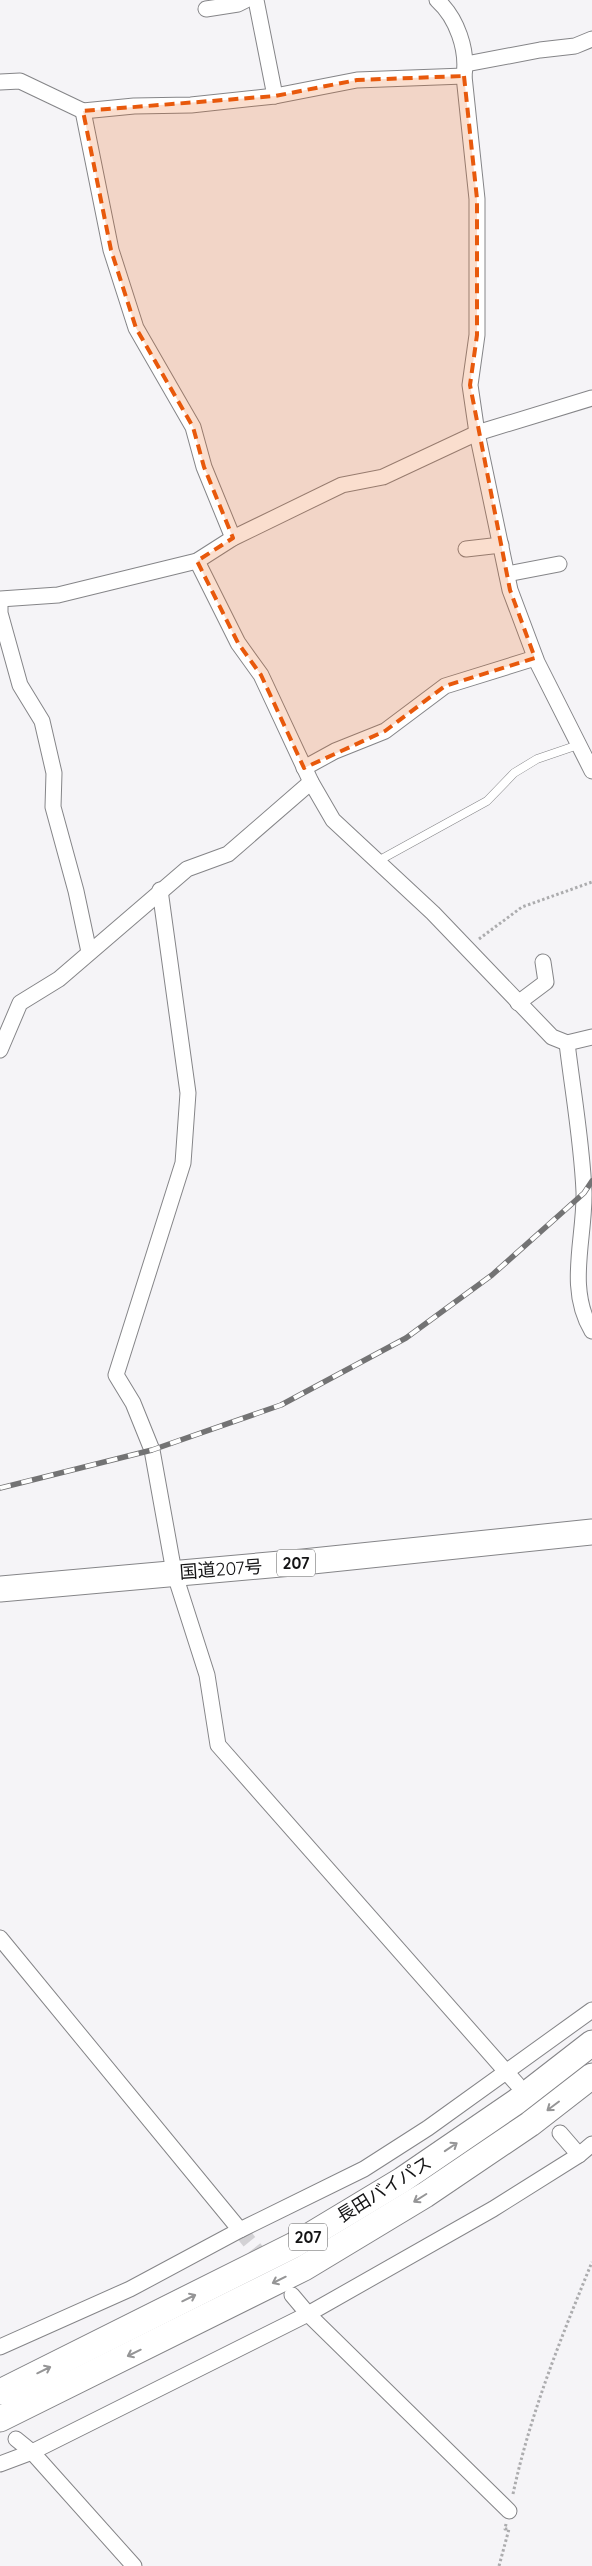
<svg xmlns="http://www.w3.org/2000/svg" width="592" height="2566" font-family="Quicksand,'Noto Sans JP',sans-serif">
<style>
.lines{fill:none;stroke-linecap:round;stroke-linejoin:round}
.minor-tunnel{stroke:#d3d2d5;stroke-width:15;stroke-dasharray:15 8;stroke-linecap:butt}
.service-casing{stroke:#858588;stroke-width:9}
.minor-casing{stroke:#858588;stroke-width:17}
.trunk-casing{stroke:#858588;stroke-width:27}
.path{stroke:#acacae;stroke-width:3;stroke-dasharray:2.5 2.5;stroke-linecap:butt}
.service{stroke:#fff;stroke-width:8}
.minor{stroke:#fff;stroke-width:15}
.trunk{stroke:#fff;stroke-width:25}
.rail-casing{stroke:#737374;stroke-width:5.5}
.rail{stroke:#fff;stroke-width:4;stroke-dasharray:11;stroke-linecap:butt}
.oneway{stroke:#959596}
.marked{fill:#e8590c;fill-opacity:0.2;stroke:#e8590c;stroke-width:4;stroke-dasharray:10 6;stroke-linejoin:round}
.labels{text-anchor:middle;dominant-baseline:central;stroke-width:4;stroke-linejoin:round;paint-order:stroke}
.shield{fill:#fff;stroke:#5a5a5b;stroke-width:1}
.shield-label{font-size:16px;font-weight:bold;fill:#141415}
.street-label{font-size:18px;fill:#141415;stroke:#fff}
</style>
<rect width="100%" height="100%" fill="#f5f4f7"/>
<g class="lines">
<path class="minor-tunnel" d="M240,2230L269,2266"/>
<g class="service-casing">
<path id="service" d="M378,861L487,801L514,773L537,759L578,745"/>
</g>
<g class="minor-casing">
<g id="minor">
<path d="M256,0L275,96"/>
<path d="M437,0C457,18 468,50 464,76L477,199V335L470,385L477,433L510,590L537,662L592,771"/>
<path d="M206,9L238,4L246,0"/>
<path d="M466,64L540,50L575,46L592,39"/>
<path d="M0,82L20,81L83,111L134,106L191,105L275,96L357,80L464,76"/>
<path d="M83,111L111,250L136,328L193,427L204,467L233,538"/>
<path d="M466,549L501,545"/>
<path d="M197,561L238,643L261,675L311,782L333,820L433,913L552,1037L567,1043L592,1037"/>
<path d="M507,574L559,564"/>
<path d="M0,599L58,595L197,561L233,538L342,485L383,477L477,433L592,398"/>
<path d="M0,603V613L20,685L42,721L54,773L53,807L76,891L89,952"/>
<path d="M304,768L335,751L385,731L445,686L535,658"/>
<path d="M160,890L188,1093L183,1163L116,1375L133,1403L152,1450L174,1572L207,1675L218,1745L517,2084"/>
<path d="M518,1003L546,982L543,962"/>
<path d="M567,1043C573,1093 582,1143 584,1192C585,1239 566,1288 592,1331"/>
<path d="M0,1050L20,1003L59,979L187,869L228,854L311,782"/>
<path d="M0,1938L240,2230"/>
<path d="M560,2133L579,2155"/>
<path d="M292,2295L308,2314L509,2511"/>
<path d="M0,2347L130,2289L240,2230L364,2169L428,2128L592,2010"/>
<path d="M16,2439L32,2452L134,2566"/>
<path d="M0,2464L32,2452L308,2314L493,2209L579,2155L592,2144"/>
</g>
</g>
<g class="trunk-casing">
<g id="trunk">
<path d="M0,1589L303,1562L592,1532"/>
<path d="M0,2392L294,2245L402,2180L516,2102L592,2043"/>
<path d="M0,2419L304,2268L425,2195L530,2124L592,2076"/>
</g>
</g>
<g class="path">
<path d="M479,939L522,907L592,882"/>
<path d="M513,2494C530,2414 561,2338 592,2262"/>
<path d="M499,2566L509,2529H505L506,2524"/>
</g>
<use href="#service" class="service"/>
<use href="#minor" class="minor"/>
<use href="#trunk" class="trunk"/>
<g class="rail-casing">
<path id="rail" d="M0,1488L152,1450L281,1405L406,1338L492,1275L584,1193L592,1181"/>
</g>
<use href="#rail" class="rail"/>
</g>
<defs><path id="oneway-shaft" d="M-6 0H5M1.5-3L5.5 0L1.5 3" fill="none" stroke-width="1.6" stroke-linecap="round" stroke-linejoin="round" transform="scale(1.25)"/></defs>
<g class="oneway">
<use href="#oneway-shaft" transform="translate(553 2106) rotate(143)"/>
<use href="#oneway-shaft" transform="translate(451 2147) rotate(-34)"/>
<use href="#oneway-shaft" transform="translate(420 2198) rotate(148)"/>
<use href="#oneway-shaft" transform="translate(279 2280) rotate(154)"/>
<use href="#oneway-shaft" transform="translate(189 2298) rotate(-26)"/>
<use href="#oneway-shaft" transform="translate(134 2353) rotate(154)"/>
<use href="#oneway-shaft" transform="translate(44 2370) rotate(-26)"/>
</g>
<path class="marked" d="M464,76L477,199V335L470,385L510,590L535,658L445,686L385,731L304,768L261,675L238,643L197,561L233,538L204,467L193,427L136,328L111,250L83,111L275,96L357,80Z"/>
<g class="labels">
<g class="shield">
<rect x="277" y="1549.5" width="38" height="27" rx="4"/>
<rect x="289" y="2223.5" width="38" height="27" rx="4"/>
</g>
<g class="shield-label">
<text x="296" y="1563">207</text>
<text x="308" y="2237">207</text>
</g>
<g class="street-label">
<text transform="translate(221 1569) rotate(-4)">国道207号</text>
<text transform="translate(384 2189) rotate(-32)">長田バイパス</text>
</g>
</g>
</svg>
